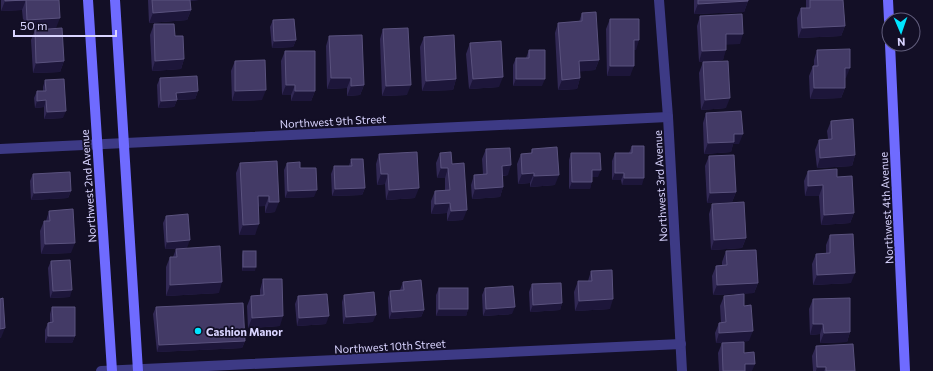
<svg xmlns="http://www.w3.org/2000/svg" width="933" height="371" font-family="Commissioner,sans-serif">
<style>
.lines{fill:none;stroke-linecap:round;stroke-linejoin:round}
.street{stroke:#3d3a85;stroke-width:10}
.secondary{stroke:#6f6bff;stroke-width:10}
.wall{fill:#312854}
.shaded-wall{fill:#1d163a}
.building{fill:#433a66;stroke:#5a527e}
.poi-dot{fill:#00e5ff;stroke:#130f26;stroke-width:1.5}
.labels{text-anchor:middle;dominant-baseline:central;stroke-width:3.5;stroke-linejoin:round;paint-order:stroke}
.street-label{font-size:11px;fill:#d9d4ff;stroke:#130f26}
.poi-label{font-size:11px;font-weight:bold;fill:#d9d4ff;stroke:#130f26;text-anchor:start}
</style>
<rect width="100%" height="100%" fill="#130f26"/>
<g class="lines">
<g class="street">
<path d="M659,0L668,117L682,371"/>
<path d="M0,149L668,117"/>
<path d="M101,371L681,344"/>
</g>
<g class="secondary">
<path d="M88,0L112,371"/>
<path d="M115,0L138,371"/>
<path d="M888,0L889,20"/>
<path d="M890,44L905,371"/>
</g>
</g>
<g class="wall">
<path d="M1,0H59L56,28L24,30L22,10L1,11Z"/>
<path d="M148,0H199L190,1L191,10L187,20L149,23Z"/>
<path d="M694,0H748V1L744,12L694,14Z"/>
<path d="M806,0H843L845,26L841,36L798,38L797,18L801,8H806Z"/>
<path d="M582,13L599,60L595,70L580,71V78L577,89L558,90L555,33L558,23L579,22Z"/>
<path d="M700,16L740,44H726L723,60L699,62L697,26Z"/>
<path d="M610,19L636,50H634L630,76H607L606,29Z"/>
<path d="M273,20L296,40L293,47L272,48L270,27Z"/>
<path d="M154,24L175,36L184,59L181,69L152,71L150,35Z"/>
<path d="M383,29L407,95L382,96L380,39Z"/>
<path d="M35,30L64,61L60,72L33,73L31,40Z"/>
<path d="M329,36L364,85L360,95L347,96V88L327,89L326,46Z"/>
<path d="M424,37L456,79L453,90L422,91L420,47Z"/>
<path d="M470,43L499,87L469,89L466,54Z"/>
<path d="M529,50L542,86H513V65L516,58H526Z"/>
<path d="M817,50L846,78H845V88L841,98L810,99L809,76L813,66H814V60Z"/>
<path d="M285,51L315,91L311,101H291V95H282L281,61Z"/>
<path d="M235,61L262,100L232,101L231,71Z"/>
<path d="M703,62L726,108L701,110L699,73Z"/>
<path d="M160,78L198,91L195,99L177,100L174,107L158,108L157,85Z"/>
<path d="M45,80L63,118L44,119V107L35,108L34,98L37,91H43V87Z"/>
<path d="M706,113L739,144H733L731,152L704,154L703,123Z"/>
<path d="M831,121L855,155L852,166L817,168L815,150L819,140L828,139L827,131Z"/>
<path d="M632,146L642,185H622L621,180H612V161L615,153H629Z"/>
<path d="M486,149L508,175L503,176V187L500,197L472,199L471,185L474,175L483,174L482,159Z"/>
<path d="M532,149L555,185L530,187V183L518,184L517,164L521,154L531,153Z"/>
<path d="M440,153L452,164L463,220L447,221V213L431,214V201L435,191L445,190V178H437L436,163Z"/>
<path d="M571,153L598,177H592L590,189H569V160Z"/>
<path d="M379,154L415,198L386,200L385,184L377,185L376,164Z"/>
<path d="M709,156L736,192L732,202L707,203L705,166Z"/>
<path d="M351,159L365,188L362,195L332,196L331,174L334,166H349Z"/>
<path d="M277,161L275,212L265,213V206H258L255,235H239L236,173L240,163Z"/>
<path d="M287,163L300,168L314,197L285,198L284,170Z"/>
<path d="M808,171L837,177L854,213L850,223L821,225L819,196H805L804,181Z"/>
<path d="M33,174L71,191L68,198L31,200L30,181Z"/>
<path d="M712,204L746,238L742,248L711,250L709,214Z"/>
<path d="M49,211L71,253L41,254L40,231L44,221H46Z"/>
<path d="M166,216L187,248L165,249L163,223Z"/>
<path d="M830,235L851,283L813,285L812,264L816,254H826V245Z"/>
<path d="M176,249L219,293L166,296V267L170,257H173Z"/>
<path d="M243,251L255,271H242V255Z"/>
<path d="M726,251L758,283L754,293L713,295L712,276L716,266L722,265V262Z"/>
<path d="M51,261L70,297L50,298L48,268Z"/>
<path d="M591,271L610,309L575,311L574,292L578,281H588Z"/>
<path d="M263,279L280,326L248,328L247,306L251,296H260V290Z"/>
<path d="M403,282L424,310L421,317L389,319L388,298L390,291L400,290Z"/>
<path d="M532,284L562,303L560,310L530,312L529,292Z"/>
<path d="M439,288L468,309L466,316H436V295Z"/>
<path d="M485,288L512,314L483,316L482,295Z"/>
<path d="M344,295L373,322L343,324L342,302Z"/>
<path d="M298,296L326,324L297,326L295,304Z"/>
<path d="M724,296L744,306L749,341L716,343L715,333L719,323H721L720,306Z"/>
<path d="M813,299L850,332L847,342L820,343V334L810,335L809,309Z"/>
<path d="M52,307L75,336L72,343H45V330L48,323H50V314Z"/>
<path d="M156,307L245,341L242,348L157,352L153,314Z"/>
<path d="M722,343L744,353L752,371H719L718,353Z"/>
<path d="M816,346L855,371H813L812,356Z"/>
</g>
<g class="shaded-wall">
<path d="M26,0L22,10L1,11L5,1Z"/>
<path d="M187,0H199L186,1Z"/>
<path d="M748,1L744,12L694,14L698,4Z"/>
<path d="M191,10L187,20L149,23L153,13Z"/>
<path d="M60,18L56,28L24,30L27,20Z"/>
<path d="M845,26L841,36L798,38L802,28Z"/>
<path d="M726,34H743L740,44L722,45Z"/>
<path d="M296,40L293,47L272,48L274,41Z"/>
<path d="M634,40H639L636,50H630Z"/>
<path d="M726,50L723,60L699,62L702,51Z"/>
<path d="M184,59L181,69L152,71L155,61Z"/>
<path d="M599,60L595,70L576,72L579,61Z"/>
<path d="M64,61L60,72L33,73L36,63Z"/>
<path d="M610,66H634L630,76H607Z"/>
<path d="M845,68H850L846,78H841Z"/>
<path d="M503,77L499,87L469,89L473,79Z"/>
<path d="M331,78H351L347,88L327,89Z"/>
<path d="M580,78L577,89L558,90L562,80Z"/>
<path d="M456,79L453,90L422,91L426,81Z"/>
<path d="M516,79H545L542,86H513Z"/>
<path d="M286,85H295L291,95H282Z"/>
<path d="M364,85L360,95L347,96L351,86Z"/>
<path d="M411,85L407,95L382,96L386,86Z"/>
<path d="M814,88H845L841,98L810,99Z"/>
<path d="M266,90L262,100L232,101L235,91Z"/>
<path d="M198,91L195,99L174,100L176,93Z"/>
<path d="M295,91H315L311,101H291Z"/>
<path d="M730,98L726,108L701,110L705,100Z"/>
<path d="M46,100L44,107L35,108L37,101Z"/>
<path d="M177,100L174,107L158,108L161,101Z"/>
<path d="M66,111L63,118L44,119L47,112Z"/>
<path d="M734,134H743L739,144H733L731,152L704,154L708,143Z"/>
<path d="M855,155L852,166L817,168L820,158Z"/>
<path d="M511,165L508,175L498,176L502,166Z"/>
<path d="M441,168H448L445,178H437Z"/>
<path d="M592,170H601L598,177H589Z"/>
<path d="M534,173L530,183L518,184L522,174Z"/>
<path d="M615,173H624L621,180H612Z"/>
<path d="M381,174H388L385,184L377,185Z"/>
<path d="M559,175L555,185L530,187L534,176Z"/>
<path d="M624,178H644L642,185H622Z"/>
<path d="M572,182H592L590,189H569Z"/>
<path d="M823,185L819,196H805L808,186Z"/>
<path d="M503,187L500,197L472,199L475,189Z"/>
<path d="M365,188L362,195L332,196L335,189Z"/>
<path d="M419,188L415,198L386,200L389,190Z"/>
<path d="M317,190L314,197L285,198L288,191Z"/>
<path d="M71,191L68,198L31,200L34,193Z"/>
<path d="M736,192L732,202L707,203L710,193Z"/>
<path d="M258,196H269L265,206L254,207Z"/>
<path d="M269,202H279L275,212L265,213Z"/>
<path d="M450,203L447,213L431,214L435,204Z"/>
<path d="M467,210L463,220L447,221L451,211Z"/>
<path d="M854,213L850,223L821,225L824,215Z"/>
<path d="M259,224L255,235H239L243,225Z"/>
<path d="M746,238L742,248L711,250L714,240Z"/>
<path d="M190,240L187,248L165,249L167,242Z"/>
<path d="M75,243L71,253L41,254L45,244Z"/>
<path d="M243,267H256L255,271H242Z"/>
<path d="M855,273L851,283L813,285L817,275Z"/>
<path d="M222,282L219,293L166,296L170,285Z"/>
<path d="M758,283L754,293L713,295L717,285Z"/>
<path d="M72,290L70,297L50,298L53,291Z"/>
<path d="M613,299L610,309L575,311L579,301Z"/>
<path d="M562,303L560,310L530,312L533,305Z"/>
<path d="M515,307L512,314L483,316L486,309Z"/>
<path d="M439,309H468L466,316H436Z"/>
<path d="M424,310L421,317L389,319L392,312Z"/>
<path d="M376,315L373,322L343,324L346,317Z"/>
<path d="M283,316L280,326L248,328L252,318Z"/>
<path d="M329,316L326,324L297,326L299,318Z"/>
<path d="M813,324H823L820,334L810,335Z"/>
<path d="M5,328L1,338H0V329Z"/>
<path d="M753,331L749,341L716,343L719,333Z"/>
<path d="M850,332L847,342L820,343L824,333Z"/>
<path d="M48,336H75L72,343H45Z"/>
<path d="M245,341L242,348L157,352L159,345Z"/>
<path d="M745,364H755L752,371H743Z"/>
<path d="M817,367H826L824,371H816Z"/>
</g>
<g class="building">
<path d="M5,0H59L60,18L27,20L26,0L5,1Z"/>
<path d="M152,0H190L191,10L153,13Z"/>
<path d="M698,0H748V1L698,4Z"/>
<path d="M810,0H843L845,26L802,28L801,8H810Z"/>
<path d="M596,12L599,60L579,61L580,78L562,80L558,23L582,21V13Z"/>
<path d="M742,14L743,34H726V50L702,51L700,16Z"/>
<path d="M294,19L296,40L274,41L273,20Z"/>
<path d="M610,19H639V40H634V66H610Z"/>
<path d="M154,24H174L175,36H183L184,59L155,61Z"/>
<path d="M62,28L64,61L36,63L35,30Z"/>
<path d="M408,28L411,85L386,86L383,29Z"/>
<path d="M362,35L364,85L351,86V78H331L329,36Z"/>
<path d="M454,35L456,79L426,81L424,37Z"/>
<path d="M501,41L503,77L473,79L470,43Z"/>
<path d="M850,49V68H845V88H814L813,66H818L817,50Z"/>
<path d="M529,50H545V79H516V58H529Z"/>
<path d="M285,51H315V91H295V85H286Z"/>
<path d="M265,60L266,90L235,91V61Z"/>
<path d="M728,61L730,98L705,100L703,62Z"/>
<path d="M197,76L198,91L176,93L177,100L161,101L160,78Z"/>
<path d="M64,79L66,111L47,112L46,100L37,101V91H46L45,80Z"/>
<path d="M741,111L743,134H734V142L708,143L706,113Z"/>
<path d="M853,119L855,155L820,158L819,140L832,139L831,121Z"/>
<path d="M632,146H644V178H624V173H615V153H632Z"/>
<path d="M557,147L559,175L534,176V173L522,174L521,154L532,153V149Z"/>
<path d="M510,148L511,165L502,166L503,187L475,189L474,175L487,174L486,149Z"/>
<path d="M417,152L419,188L389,190L388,174H381L379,154Z"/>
<path d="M451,152L452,164L464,163L467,210L451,211L450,203L435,204V191L450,190L448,168H441L440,153Z"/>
<path d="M571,153H600L601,170H592V182H572Z"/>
<path d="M734,155L736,192L710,193L709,156Z"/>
<path d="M351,159H363L365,188L335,189L334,166H352Z"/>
<path d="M277,161L279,202H269V196H258L259,224L243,225L240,163Z"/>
<path d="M300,162V168H316L317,190L288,191L287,163Z"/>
<path d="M837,169V177L852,176L854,213L824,215L823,185L808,186V171Z"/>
<path d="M70,172L71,191L34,193L33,174Z"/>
<path d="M744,202L746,238L714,240L712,204Z"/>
<path d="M73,209L75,243L45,244L44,221H50L49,211Z"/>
<path d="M188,214L190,240L167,242L166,216Z"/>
<path d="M853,234L855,273L817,275L816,254L830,253V235Z"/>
<path d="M220,246L222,282L170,285V257H177L176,249Z"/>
<path d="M756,250L758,283L717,285L716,266L727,265L726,251Z"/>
<rect x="243" y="251" width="13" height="16"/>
<path d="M70,260L72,290L53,291L51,261Z"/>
<path d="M612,270L613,299L579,301L578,281H592L591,271Z"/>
<path d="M263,279H282L283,316L252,318L251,296L264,295Z"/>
<path d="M421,280L424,310L392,312L390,291L404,290L403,282Z"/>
<path d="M561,283L562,303L533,305L532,284Z"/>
<path d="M513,286L515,307L486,309L485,288Z"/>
<rect x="439" y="288" width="29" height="21"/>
<path d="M374,292L376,315L346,317L344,295Z"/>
<path d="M327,294L329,316L299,318L298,296Z"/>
<path d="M744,294V306L751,305L753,331L719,333V323L726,322L724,296Z"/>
<path d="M3,298L5,328L0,329V299Z"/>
<path d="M850,298V332L824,333L823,324H813V299Z"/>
<path d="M243,303L245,341L159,345L156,307Z"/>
<path d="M52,307H75V336H48V323L53,322Z"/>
<path d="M744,342V353L754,352L755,364H745V371H723L722,343Z"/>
<path d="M853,344L855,371H826V367H817L816,346Z"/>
</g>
<circle class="poi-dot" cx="198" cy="331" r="4"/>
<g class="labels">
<g class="street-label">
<text transform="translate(333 121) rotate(-3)">Northwest 9th Street</text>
<text transform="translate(88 186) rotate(-94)">Northwest 2nd Avenue</text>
<text transform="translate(660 186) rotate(-93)">Northwest 3rd Avenue</text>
<text transform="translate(886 208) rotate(-93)">Northwest 4th Avenue</text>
<text transform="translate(390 346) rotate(-3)">Northwest 10th Street</text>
</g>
<g class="poi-label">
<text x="206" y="331">Cashion Manor</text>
</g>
</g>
<g transform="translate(901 32) rotate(178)"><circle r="19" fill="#130f26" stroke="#625e7d"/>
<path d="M0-3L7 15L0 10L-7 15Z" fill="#00e5ff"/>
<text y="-6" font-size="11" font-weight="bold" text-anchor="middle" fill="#d9d4ff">N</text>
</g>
<path d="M14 30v6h102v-6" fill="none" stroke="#d9d4ff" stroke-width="2"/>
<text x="20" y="30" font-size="12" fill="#d9d4ff" stroke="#130f26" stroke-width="3" paint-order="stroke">50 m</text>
</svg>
